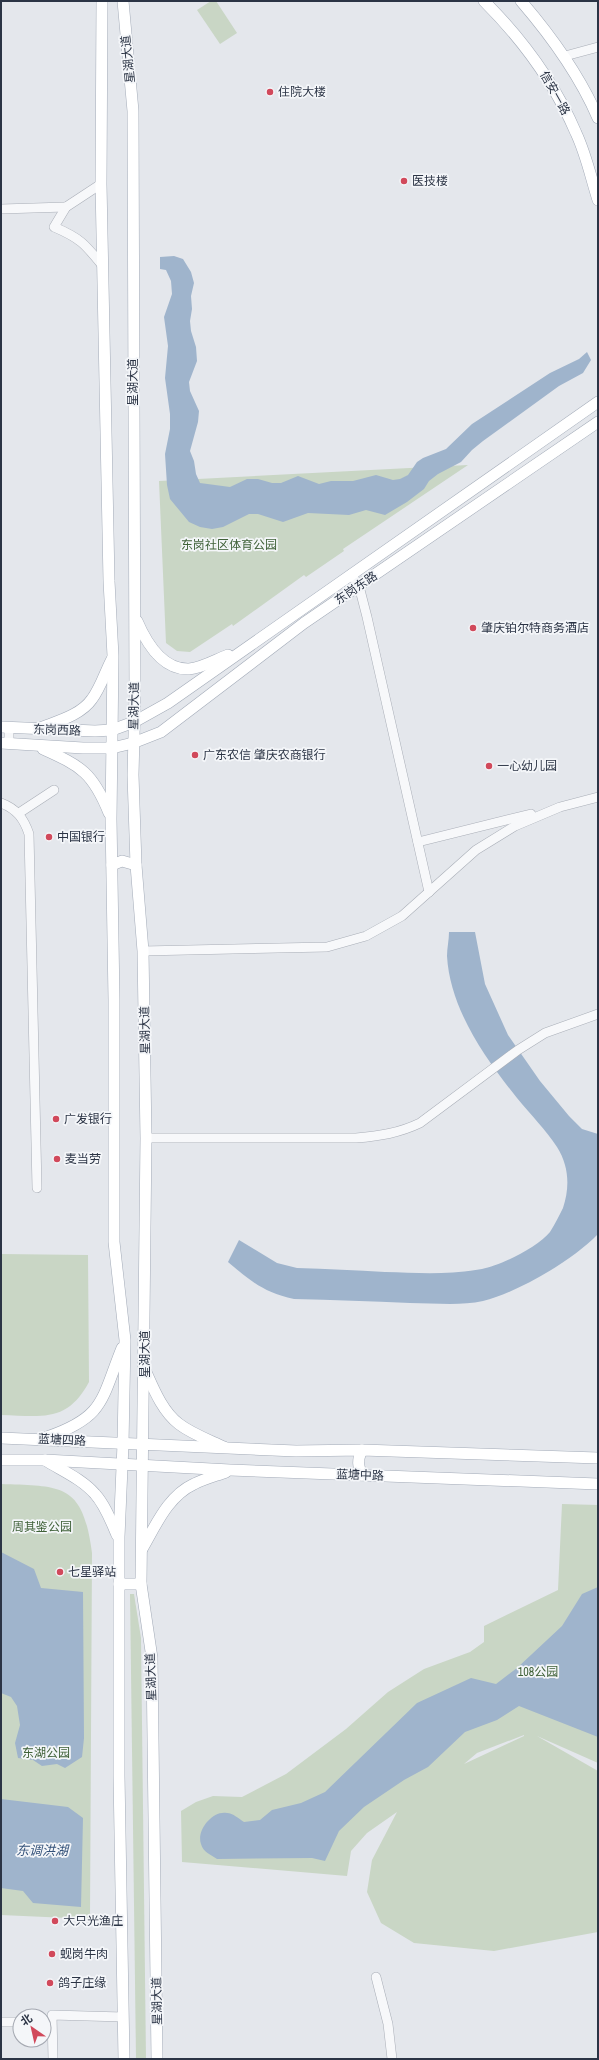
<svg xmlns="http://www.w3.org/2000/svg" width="599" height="2060" font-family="'Archivo Narrow','Noto Sans SC',sans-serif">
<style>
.green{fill:#c9d6c5;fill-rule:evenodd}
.water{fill:#9fb4cc}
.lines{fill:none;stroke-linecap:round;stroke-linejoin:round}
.minor-casing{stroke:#a9aeb7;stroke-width:10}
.major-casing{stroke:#a3abb8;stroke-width:12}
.minor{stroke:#f7f8fa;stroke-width:9}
.major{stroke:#fff;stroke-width:11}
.poi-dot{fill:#d1495b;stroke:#f4f6f9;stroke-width:1.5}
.labels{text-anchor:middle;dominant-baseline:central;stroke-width:3.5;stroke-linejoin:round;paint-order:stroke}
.street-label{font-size:12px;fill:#2b3445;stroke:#f4f6f9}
.poi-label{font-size:12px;fill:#2b3445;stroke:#f4f6f9;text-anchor:start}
.park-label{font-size:12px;fill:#3f6138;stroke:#f4f6f9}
.water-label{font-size:13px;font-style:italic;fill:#34527a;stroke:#f4f6f9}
</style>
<rect width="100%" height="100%" fill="#e4e7ec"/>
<g class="green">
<path d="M211,1H216L237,33L220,44L197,10Z"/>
<path d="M468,465L343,549L344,551L306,577L304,575L233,626L232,624L190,652L177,651L166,643L159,481Z"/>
<path d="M1,1254L88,1255L89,1382C67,1423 42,1416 1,1415Z"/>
<path d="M1,1484C63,1486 83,1484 92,1553L90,1919L1,1915Z"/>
<path d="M562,1504L598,1505V1763L537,1736L598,1771V1932L494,1951L414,1943L381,1923L367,1892L372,1860L397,1812L367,1833L351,1851L347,1876L182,1862L181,1811L196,1802L213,1796L242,1797L286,1774L346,1729L388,1692L424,1669L470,1652L484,1642V1626L558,1590ZM524,1735V1736L464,1764L477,1753Z"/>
<path d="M130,1594H134L141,1638L146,2059H136Z"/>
</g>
<g class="water">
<path d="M174,256L183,259L191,272L194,283L191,296L192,309L190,321L191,331L196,347L197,361L189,382L190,391L199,411L198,422L190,451L194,461L196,474L200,483L230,487L247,479H258L272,483H281L298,476L319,484L331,481H353L376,475L393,480L400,479L408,475L417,462L423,458L446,449L472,424L550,373L579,359L587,352L591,360L583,373L559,386L483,441L472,450L461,462L438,474L429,481L424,489L407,502L385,515L366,510L349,515L308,513L283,522L258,514H249L223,527L212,529L200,527L189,522L170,499L167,485L165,454L170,429V414L165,378L168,346L164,317L172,294L171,281L166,270L160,269V257Z"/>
<path d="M449,932H475L485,984L508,1035L540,1081L569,1116L582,1129L598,1134V1234C573,1260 519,1292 483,1301C460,1306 434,1303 410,1303C371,1301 333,1300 294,1299C263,1292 252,1282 228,1262L239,1240L277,1263L297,1268C327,1269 356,1270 385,1272C418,1273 449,1275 482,1269C500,1266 538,1247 550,1232C555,1224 559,1216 563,1208C570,1187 569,1166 557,1147C546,1130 530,1114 517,1098C485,1058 450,1009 447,956C447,948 449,940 449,932Z"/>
<path d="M1,1552L34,1569L41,1588L83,1592L84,1738L82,1757L65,1768L57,1764L42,1766L33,1760L18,1758L15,1743L20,1725L17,1706L11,1697L1,1693Z"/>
<path d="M598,1587V1737L519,1706L497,1720L465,1732L428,1767L404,1780L364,1807L339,1831L325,1861L312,1858L217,1859C211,1855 203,1852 201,1844C196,1830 213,1810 227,1813C233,1813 239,1819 244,1822L260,1820L272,1810L301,1803L325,1792L417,1703L471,1678L496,1684L517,1668L562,1626L582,1594Z"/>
<path d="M1,1799L68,1807L83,1818L81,1907L33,1903L23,1891L1,1888Z"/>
</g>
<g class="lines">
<g class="minor-casing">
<g id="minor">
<path d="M565,56L598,47"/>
<path d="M101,184L66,207L54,227C80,238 85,244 102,265"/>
<path d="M1,209L66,207"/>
<path d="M351,574L359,586L367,617L429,892"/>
<path d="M9,743V728"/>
<path d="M1,803C17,809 24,819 29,834L37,1188"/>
<path d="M19,813L54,790"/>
<path d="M418,842L531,814"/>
<path d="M143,951L327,947L366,936L402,916L476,850L515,826L560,807L598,797"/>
<path d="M146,1138H356C380,1136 399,1133 420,1123L518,1050L545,1033L598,1014"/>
<path d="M376,1977L388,2024L392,2059"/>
<path d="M1,2022H20"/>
<path d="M53,2059L52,2015L123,2017"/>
</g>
</g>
<g class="major-casing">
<g id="major">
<path d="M102,1L101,184L109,581L113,656L111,819L114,1000V1242L125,1340L123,1444L119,1537V1776L124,2059"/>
<path d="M123,1L133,111L135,696L133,775L136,865L143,951L146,1138L141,1584L152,1658L157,2059"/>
<path d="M484,1C522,39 555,84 576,133C586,154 591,178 598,200"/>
<path d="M521,1C552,37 579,74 598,118"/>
<path d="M137,621C146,642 162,670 189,669C202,668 215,660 228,655"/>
<path d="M1,727L95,731L112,730L134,722L168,703L598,402"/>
<path d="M40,728C58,721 81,715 92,699C101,687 105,672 112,659"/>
<path d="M1,743L83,748H112L133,743L161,732L304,623L598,422"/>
<path d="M43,749C81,766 93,773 109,813"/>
<path d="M112,865L122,861L136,865"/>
<path d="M146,1372C154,1390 163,1412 179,1424C192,1434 209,1440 224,1447"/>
<path d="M47,1437C105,1417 101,1400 122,1348"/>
<path d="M1,1438L296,1451L362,1450L598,1458"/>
<path d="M362,1450C357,1460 358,1466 362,1475"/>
<path d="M1,1460H45L230,1470L598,1484"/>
<path d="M45,1460C61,1470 82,1479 95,1494C105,1505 111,1521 117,1535"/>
<path d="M142,1549C156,1525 168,1496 194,1484C204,1479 215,1476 226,1472"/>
<path d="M119,1584H141"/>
</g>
</g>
<use href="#minor" class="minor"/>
<use href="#major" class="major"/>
</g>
<g class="poi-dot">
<circle cx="270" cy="92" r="4"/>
<circle cx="404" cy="181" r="4"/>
<circle cx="473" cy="628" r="4"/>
<circle cx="195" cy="755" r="4"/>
<circle cx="489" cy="766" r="4"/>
<circle cx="49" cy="837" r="4"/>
<circle cx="56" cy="1119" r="4"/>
<circle cx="57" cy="1159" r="4"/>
<circle cx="60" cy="1572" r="4"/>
<circle cx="55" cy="1921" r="4"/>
<circle cx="52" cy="1954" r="4"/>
<circle cx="50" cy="1983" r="4"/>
</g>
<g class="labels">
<g class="street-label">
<text transform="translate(128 59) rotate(-96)">星湖大道</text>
<text transform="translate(555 93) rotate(61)">信安一路</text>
<text transform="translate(133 382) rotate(-90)">星湖大道</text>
<text transform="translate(356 588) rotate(-34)">东岗东路</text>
<text transform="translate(134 706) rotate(-89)">星湖大道</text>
<text transform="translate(57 730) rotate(2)">东岗西路</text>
<text transform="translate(145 1030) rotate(-91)">星湖大道</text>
<text transform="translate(145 1354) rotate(-90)">星湖大道</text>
<text transform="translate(62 1440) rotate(3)">蓝塘四路</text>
<text transform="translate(360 1475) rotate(2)">蓝塘中路</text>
<text transform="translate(151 1677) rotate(-92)">星湖大道</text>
<text transform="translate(157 2001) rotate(-91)">星湖大道</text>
</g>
<g class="poi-label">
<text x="278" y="92">住院大楼</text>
<text x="412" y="181">医技楼</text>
<text x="481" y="628">肇庆铂尔特商务酒店</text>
<text x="203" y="755">广东农信 肇庆农商银行</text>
<text x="497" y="766">一心幼儿园</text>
<text x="57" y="837">中国银行</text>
<text x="64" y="1119">广发银行</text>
<text x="65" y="1159">麦当劳</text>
<text x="68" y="1572">七星驿站</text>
<text x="63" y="1921">大只光渔庄</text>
<text x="60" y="1954">蚬岗牛肉</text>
<text x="58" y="1983">鸽子庄缘</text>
</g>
<g class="park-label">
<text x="229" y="545">东岗社区体育公园</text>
<text x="42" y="1527">周其鉴公园</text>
<text x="538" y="1672">108公园</text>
<text x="46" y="1753">东湖公园</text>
</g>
<g class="water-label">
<text x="42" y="1850">东调洪湖</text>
</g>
</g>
<rect width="599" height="2060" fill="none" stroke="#2b3445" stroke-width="4"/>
<g transform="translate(32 2028) rotate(326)"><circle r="19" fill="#f4f6f9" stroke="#a4a8b1"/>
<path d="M0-3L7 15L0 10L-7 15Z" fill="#d1495b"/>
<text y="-6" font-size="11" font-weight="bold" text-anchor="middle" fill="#2b3445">北</text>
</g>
</svg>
